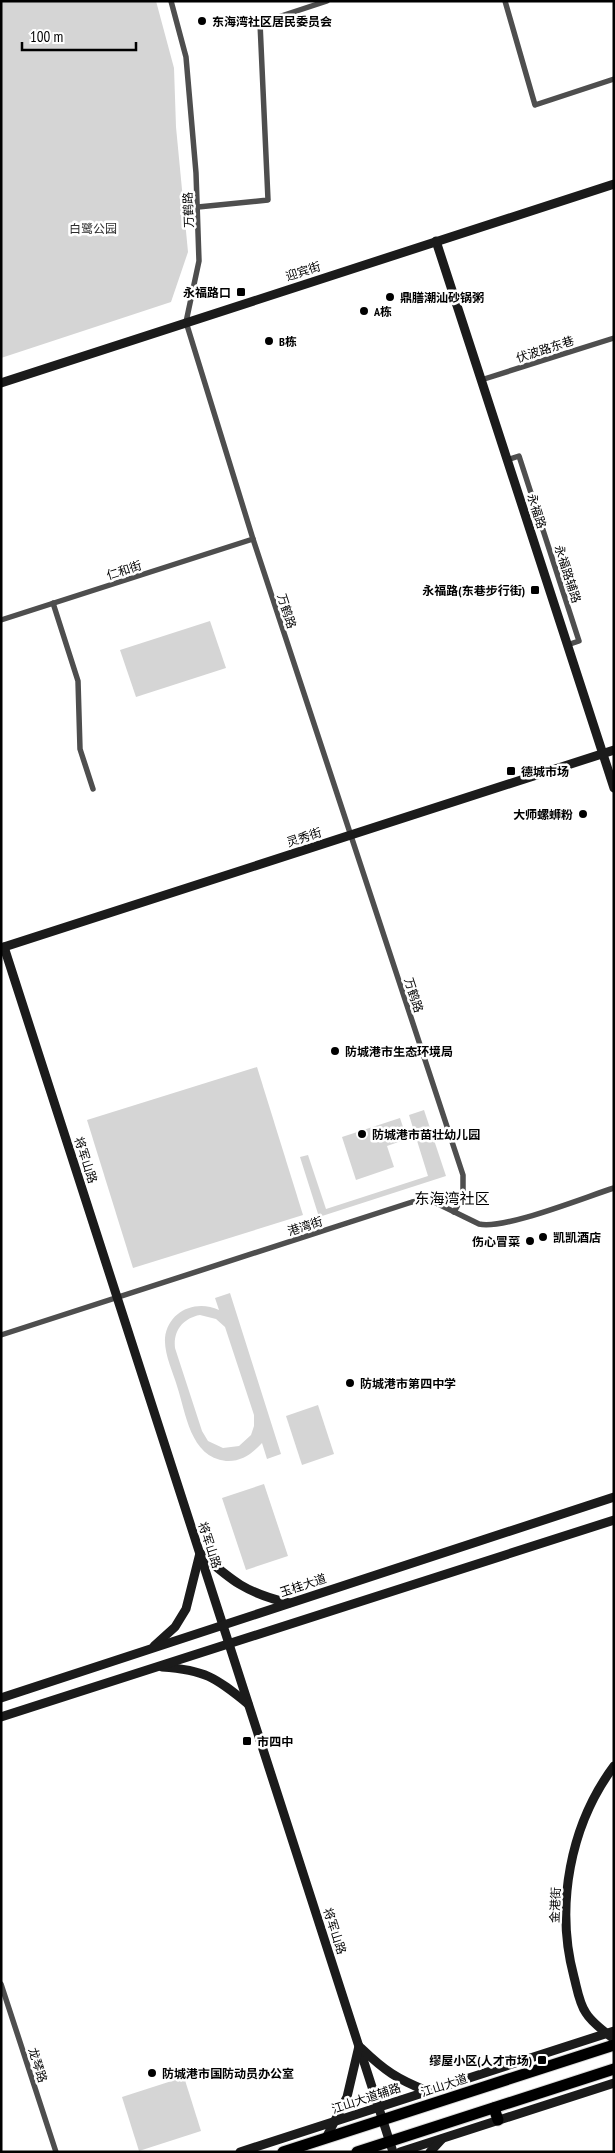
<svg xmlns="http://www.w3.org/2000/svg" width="615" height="2153" font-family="'PT Sans Narrow','Noto Sans SC',sans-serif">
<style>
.green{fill:#d5d5d5;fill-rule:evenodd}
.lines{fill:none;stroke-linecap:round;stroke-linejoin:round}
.highway-casing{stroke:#dbdbdb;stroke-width:13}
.street{stroke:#4e4e4e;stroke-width:5.5}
.secondary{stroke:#1b1b1b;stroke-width:9}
.highway{stroke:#000;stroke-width:11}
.poi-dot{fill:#000;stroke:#fff;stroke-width:2}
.labels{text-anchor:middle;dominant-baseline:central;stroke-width:5;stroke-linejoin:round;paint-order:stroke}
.poi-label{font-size:12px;font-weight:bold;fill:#000;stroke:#fff;text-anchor:start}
.street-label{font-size:12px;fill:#000;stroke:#fff}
.park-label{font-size:12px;fill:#2c2c2c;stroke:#fff}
.quarter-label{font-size:15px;fill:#000;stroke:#fff}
</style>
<rect width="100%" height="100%" fill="#fff"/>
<g class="green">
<path d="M1,1H156L174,68L176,127L188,252L171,302L1,358Z"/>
<path d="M210,621L226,668L136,697L120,650Z"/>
<path d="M257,1067L303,1215L133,1268L87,1120Z"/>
<path d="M424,1110L446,1176L319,1217L300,1157L308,1155L326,1209L428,1176L409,1115Z"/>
<path d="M400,1118L407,1139L387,1146L394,1167L356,1180L342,1137Z"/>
<path d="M230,1293L281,1454L267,1459L262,1443C252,1454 241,1462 226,1461C190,1457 186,1413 177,1386C173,1372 164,1354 165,1338C168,1311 196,1299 219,1310L215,1298ZM200,1315L216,1319L225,1327L254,1415V1426L251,1435L239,1446L223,1448L208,1441L202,1431L175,1348C173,1331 183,1318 200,1315Z"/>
<path d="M318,1405L334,1454L302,1465L286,1416Z"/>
<path d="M264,1484L288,1556L246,1570L222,1498Z"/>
<path d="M184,2077L201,2131L139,2151L122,2097Z"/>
</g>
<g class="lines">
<g class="highway-casing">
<g id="highway">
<path d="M494,2108L498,2120"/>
<path d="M283,2152L614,2045"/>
<path d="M357,2152L614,2069"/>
</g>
</g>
<g class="street">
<path d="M171,1L186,57L196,173L199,261L186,322L253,539L463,1175V1196L454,1212"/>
<path d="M505,1L535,105L614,79"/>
<path d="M198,207L268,200L260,23L327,1"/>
<path d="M481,380L614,338"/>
<path d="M507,460L519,456L579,641L567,645"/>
<path d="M53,603L78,681L80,749L93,789"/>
<path d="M1,620L253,539"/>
<path d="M1,1335L412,1202L424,1200L432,1201L479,1224C504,1230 585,1197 614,1188"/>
<path d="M1,1984L56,2152"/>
</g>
<g class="secondary">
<path d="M436,241L614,788"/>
<path d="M1,383L614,184"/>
<path d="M4,947L393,2152"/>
<path d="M1,948L614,750"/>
<path d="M154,1646L175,1627L186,1609L200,1553C232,1581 246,1593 289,1603"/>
<path d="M162,1667C205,1670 215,1677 248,1704"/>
<path d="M1,1698L614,1497"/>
<path d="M1,1717L614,1520"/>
<path d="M614,1766C570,1825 555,1906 574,1977C577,1988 579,2003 586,2013C592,2023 605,2032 614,2039"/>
<path d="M361,2048C385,2071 397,2079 427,2091"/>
<path d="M326,2138L347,2097L359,2046"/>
<path d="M240,2152L614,2031"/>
<path d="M400,2152L614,2083"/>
<path d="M430,2152L442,2139"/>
</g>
<use href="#highway" class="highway"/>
</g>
<g class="poi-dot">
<circle cx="202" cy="21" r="5"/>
<rect x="236" y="287" width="10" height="10" rx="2.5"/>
<circle cx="390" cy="297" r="5"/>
<circle cx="364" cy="311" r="5"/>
<circle cx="269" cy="341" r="5"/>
<rect x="530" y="585" width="10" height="10" rx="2.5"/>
<rect x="506" y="766" width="10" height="10" rx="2.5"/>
<circle cx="583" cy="814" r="5"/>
<circle cx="335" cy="1051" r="5"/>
<circle cx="362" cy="1134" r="5"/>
<circle cx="543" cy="1237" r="5"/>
<circle cx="530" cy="1241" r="5"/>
<circle cx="350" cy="1383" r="5"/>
<rect x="242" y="1736" width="10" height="10" rx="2.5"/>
<rect x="537" y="2055" width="10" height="10" rx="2.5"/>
<circle cx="152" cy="2073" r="5"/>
</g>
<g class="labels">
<g class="poi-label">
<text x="212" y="21">东海湾社区居民委员会</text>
<text x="231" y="292" text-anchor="end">永福路口</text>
<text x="400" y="297">鼎膳潮汕砂锅粥</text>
<text x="374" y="311">A栋</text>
<text x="279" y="341">B栋</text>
<text x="525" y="590" text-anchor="end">永福路(东巷步行街)</text>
<text x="521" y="771">德城市场</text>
<text x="573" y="814" text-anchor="end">大师螺蛳粉</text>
<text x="345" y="1051">防城港市生态环境局</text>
<text x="372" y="1134">防城港市苗壮幼儿园</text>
<text x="553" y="1237">凯凯酒店</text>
<text x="520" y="1241" text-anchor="end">伤心冒菜</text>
<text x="360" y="1383">防城港市第四中学</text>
<text x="257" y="1741">市四中</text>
<text x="532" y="2060" text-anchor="end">缪屋小区(人才市场)</text>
<text x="162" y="2073">防城港市国防动员办公室</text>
</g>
<g class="street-label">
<text transform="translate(188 210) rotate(-92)">万鹤路</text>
<text transform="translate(303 271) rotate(-18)">迎宾街</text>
<text transform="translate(545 349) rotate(-18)">伏波路东巷</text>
<text transform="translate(537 511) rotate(72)">永福路</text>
<text transform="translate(124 570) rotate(-18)">仁和街</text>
<text transform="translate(568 574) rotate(72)">永福路辅路</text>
<text transform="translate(287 611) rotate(72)">万鹤路</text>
<text transform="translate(304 837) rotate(-18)">灵秀街</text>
<text transform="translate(414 995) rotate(72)">万鹤路</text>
<text transform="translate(86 1160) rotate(72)">将军山路</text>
<text transform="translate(305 1226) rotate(-18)">港湾街</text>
<text transform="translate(210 1545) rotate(72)">将军山路</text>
<text transform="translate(303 1585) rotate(-18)">玉桂大道</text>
<text transform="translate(555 1905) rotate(-88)">金港街</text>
<text transform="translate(335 1931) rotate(72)">将军山路</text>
<text transform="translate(38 2065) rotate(72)">龙琴路</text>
<text transform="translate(444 2085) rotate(-18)">江山大道</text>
<text transform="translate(366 2098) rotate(-18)">江山大道辅路</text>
</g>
<g class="park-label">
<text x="93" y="228">白鹭公园</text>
</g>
<g class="quarter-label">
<text x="452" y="1198">东海湾社区</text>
</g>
</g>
<rect width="615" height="2153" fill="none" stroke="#000000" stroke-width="5"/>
<path d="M22 42v8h114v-8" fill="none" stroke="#000000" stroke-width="2.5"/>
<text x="30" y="42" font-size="15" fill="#000000" stroke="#ffffff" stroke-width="4" paint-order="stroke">100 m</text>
</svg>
